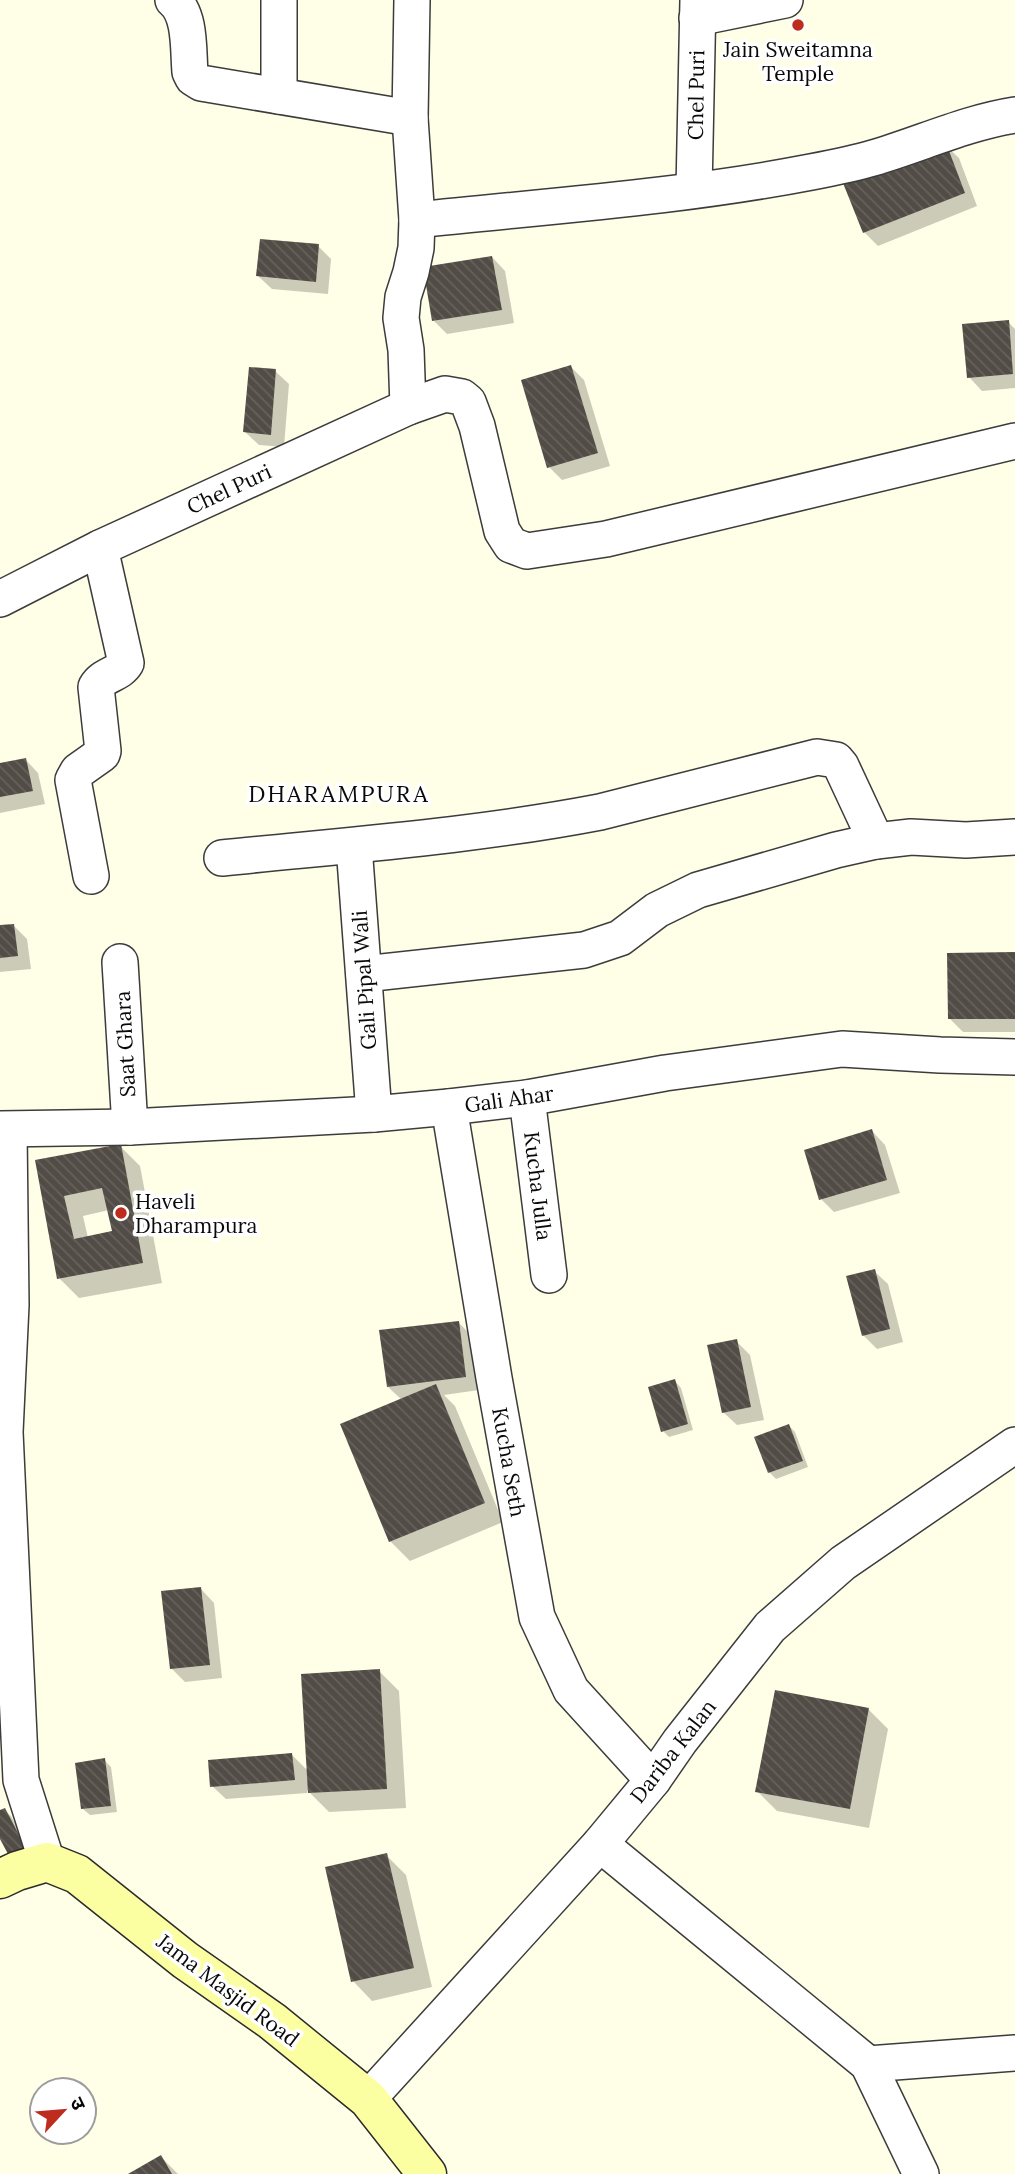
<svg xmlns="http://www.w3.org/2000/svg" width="1015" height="2174" font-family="Lora,'Noto Sans Devanagari',serif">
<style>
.shadow{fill:#0003;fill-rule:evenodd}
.building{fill:url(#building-back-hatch);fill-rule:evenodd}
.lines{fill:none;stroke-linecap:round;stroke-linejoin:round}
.street-casing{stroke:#3c3c3c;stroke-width:38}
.secondary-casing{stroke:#2b2b2b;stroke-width:41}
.street{stroke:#fff;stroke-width:35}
.secondary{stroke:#fcffa1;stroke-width:38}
.poi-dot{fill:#be2c1d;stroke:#fff;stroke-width:2.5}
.labels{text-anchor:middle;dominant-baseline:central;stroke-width:7;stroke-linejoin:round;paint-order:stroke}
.poi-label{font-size:21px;fill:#090909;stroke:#fff}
.street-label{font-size:21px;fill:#090909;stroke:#fff}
.neighbourhood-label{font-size:23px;letter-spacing:2px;fill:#090909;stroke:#fff}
</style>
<defs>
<pattern id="building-back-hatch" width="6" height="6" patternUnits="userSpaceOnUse" patternTransform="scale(1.75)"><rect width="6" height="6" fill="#524c46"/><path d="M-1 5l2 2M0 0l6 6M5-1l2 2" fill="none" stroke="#66615c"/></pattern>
</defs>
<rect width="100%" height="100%" fill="#fffee6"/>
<g class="shadow">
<path d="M945,145L959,158L977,206L878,246L864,232Z"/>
<path d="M318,246L331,259L328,294L272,289L258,276Z"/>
<path d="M492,257L505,271L514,323L447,334L434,321Z"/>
<path d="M1008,322L1015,329V388L982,391L969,377Z"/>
<path d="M571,367L584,380L610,466L562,480L549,467Z"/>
<path d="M275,371L289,384L284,447L259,445L245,432Z"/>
<path d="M25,759L38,773L45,804L0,813V765Z"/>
<path d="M14,926L27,939L31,969L0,972V927Z"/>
<path d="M1015,954V1032H963L950,1019Z"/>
<path d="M872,1131L885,1145L900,1193L834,1212L821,1199Z"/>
<path d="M120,1146L140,1166L162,1283L79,1298L59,1278L37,1161ZM109,1210L114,1232L88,1238L83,1216Z"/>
<path d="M874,1271L888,1284L903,1342L877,1349L863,1335Z"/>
<path d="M458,1322L472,1336L479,1390L444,1395L455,1406L503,1522L410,1561L390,1541L402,1400L388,1387Z"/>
<path d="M736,1341L750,1355L764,1420L737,1425L723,1412Z"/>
<path d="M675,1381L681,1388L693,1430L669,1437L663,1431Z"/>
<path d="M789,1426L795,1432L808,1467L776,1479L769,1472Z"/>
<path d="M201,1589L214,1603L222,1678L185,1682L171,1668Z"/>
<path d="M379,1671L399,1691L406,1808L329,1812L307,1790V1793L226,1799L212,1786L292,1755L308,1771Z"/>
<path d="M868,1709L888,1729L869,1828L777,1811L757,1791Z"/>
<path d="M104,1760L111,1767L117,1812L90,1815L83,1809Z"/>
<path d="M4,1810L11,1816L38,1867L0,1835V1812Z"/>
<path d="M386,1855L406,1875L432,1987L372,2001L353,1981Z"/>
<path d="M161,2157L178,2174H131Z"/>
</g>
<g class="building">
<path d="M946,143L965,193L863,233L843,183Z"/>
<path d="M260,239L319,244L316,282L256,276Z"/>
<path d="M492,256L502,310L432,321L423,267Z"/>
<path d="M1009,320L1013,374L967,378L962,324Z"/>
<path d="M571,365L598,453L547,468L521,380Z"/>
<path d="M249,367L276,369L271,435L243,432Z"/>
<path d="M26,758L33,791L0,797V763Z"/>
<path d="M14,924L18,956L0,958V925Z"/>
<path d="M1015,952V1019H948L947,953Z"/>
<path d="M872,1129L887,1180L819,1200L804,1150Z"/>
<path d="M121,1144L143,1263L57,1279L35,1160ZM102,1188L112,1231L74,1239L64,1196Z"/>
<path d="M875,1269L890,1329L862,1336L846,1276Z"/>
<path d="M459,1321L466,1377L387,1387L379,1330Z"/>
<path d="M737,1339L751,1407L722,1413L707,1345Z"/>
<path d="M675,1379L688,1424L661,1432L648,1387Z"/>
<path d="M436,1384L485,1503L389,1542L340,1424Z"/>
<path d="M789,1424L803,1461L768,1473L754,1437Z"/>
<path d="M201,1587L210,1665L170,1669L161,1591Z"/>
<path d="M380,1669L387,1789L308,1793L301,1674Z"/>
<path d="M775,1690L869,1708L850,1809L755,1792Z"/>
<path d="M292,1753L295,1780L210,1787L208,1760Z"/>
<path d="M105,1758L111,1806L81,1809L75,1763Z"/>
<path d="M5,1808L32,1860L16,1869L0,1839V1810Z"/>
<path d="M387,1853L414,1968L351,1982L325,1867Z"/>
<path d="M161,2155L172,2174H128Z"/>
</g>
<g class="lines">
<g class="street-casing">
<g id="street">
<path d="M173,0C191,15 188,50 190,72L193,78L201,83L410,118"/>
<path d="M279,0V96"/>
<path d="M697,18L785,0"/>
<path d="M694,190L698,0"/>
<path d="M417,220C548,206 682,197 811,172C832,168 853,164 873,158C921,144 965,123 1015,115"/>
<path d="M408,407L406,350L401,318L403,297L411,272L416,248L417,220L410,118L412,0"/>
<path d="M0,599L100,548L408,407L445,394L462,397L468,402L477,426L502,531L511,545L527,551L606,539L1015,441"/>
<path d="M354,846L374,1114"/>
<path d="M222,858C348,845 475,836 600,812L817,757L836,760L841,766L876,841"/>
<path d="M91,876L73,780L78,771L102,754L103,751L96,687C103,674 119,675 126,663L100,548"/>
<path d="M120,962L130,1127"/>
<path d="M364,974L584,950L620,938L657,910L698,890L836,850L876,841L911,837L966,840L1015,837"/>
<path d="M527,1098L549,1275"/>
<path d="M449,1107L494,1378L537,1617L571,1690L653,1780"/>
<path d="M0,1129L130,1127L374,1114L449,1107L527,1098L665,1073L842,1049L940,1055L1015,1057"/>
<path d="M9,1130L11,1305L5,1432L21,1780L47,1862"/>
<path d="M600,1844L868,2064L921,2174"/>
<path d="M868,2064L1015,2053"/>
<path d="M368,2099L600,1844L653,1780L680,1741L770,1627L843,1563L1015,1445"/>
</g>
</g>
<g class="secondary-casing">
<path id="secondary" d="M0,1879L17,1871L47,1862L77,1874L185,1960L272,2021L368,2099L427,2174"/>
</g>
<use href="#street" class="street"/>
<use href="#secondary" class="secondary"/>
</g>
<g class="poi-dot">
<circle cx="798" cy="25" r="7"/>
<circle cx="121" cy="1213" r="7"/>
</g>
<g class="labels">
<g class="poi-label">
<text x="798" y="49">Jain Sweitamna<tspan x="798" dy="24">Temple</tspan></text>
<text x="135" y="1201" text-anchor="start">Haveli<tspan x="135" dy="24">Dharampura</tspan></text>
</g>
<g class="street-label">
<text transform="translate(696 95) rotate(-89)">Chel Puri</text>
<text transform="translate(229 489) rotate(-25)">Chel Puri</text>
<text transform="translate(364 980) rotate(-94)">Gali Pipal Wali</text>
<text transform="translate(125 1044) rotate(-93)">Saat Ghara</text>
<text transform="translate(509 1099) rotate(-8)">Gali Ahar</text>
<text transform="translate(538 1186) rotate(83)">Kucha Julla</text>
<text transform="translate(509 1462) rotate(80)">Kucha Seth</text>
<text transform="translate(673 1751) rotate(-52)">Dariba Kalan</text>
<text transform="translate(228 1990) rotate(37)">Jama Masjid Road</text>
</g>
<g class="neighbourhood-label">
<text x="339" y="793">DHARAMPURA</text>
</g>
</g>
<g transform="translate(63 2111) rotate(64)"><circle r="33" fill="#ffffff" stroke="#9d9d9d" stroke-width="2"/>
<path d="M0-5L12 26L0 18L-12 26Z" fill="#be2c1d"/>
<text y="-10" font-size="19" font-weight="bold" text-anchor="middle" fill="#090909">उ</text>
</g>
</svg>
